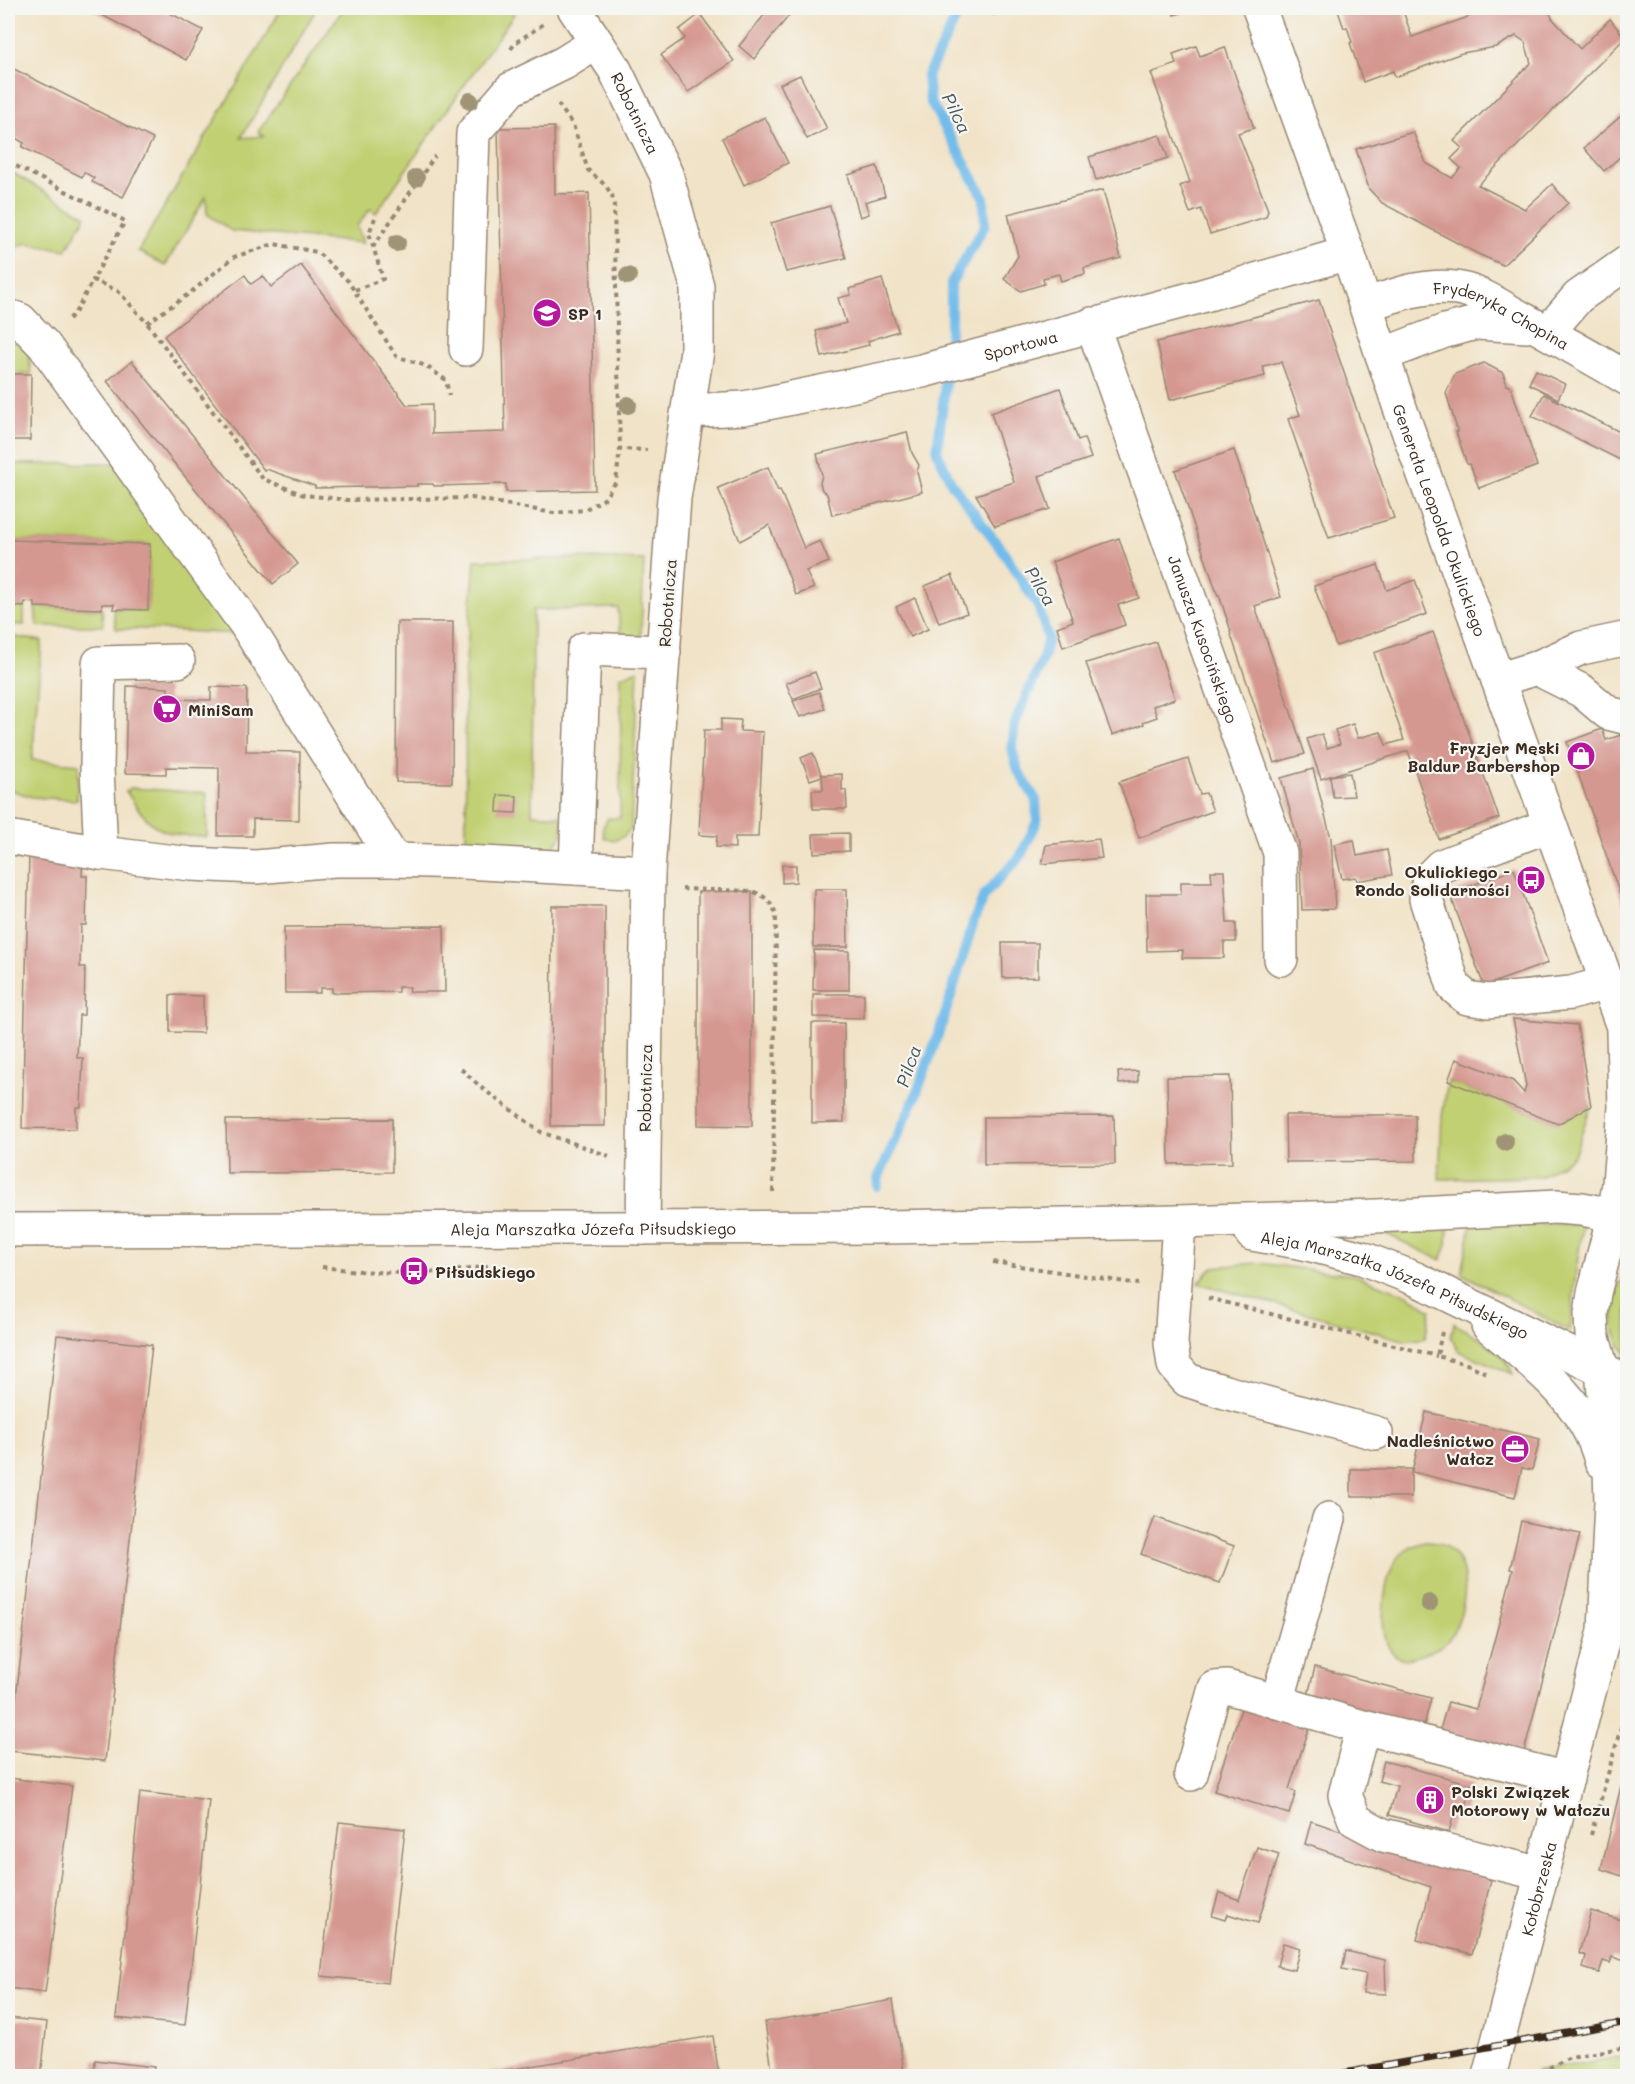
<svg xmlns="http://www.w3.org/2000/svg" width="1635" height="2084" font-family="Mali,sans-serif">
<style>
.green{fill:#c1d072;stroke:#7e7d48;stroke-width:1.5}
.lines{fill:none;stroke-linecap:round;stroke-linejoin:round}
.stream{stroke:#72bceb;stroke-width:10}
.building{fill:#d59891}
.minor-casing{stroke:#968672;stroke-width:36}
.major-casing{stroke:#968672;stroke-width:36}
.path{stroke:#968672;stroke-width:4;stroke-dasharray:4.5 4.5;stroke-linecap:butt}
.minor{stroke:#fff;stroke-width:33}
.major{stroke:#fff;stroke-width:33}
.rail-casing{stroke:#3b2a1e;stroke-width:7}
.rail{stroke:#f6f6f2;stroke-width:4.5;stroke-dasharray:14;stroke-linecap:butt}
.tree{fill:#9f9476}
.labels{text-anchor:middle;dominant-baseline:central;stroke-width:4.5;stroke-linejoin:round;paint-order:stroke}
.street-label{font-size:16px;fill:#3b2a1e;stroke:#f6f6f2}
.poi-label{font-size:16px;font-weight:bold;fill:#3b2a1e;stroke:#f6f6f2;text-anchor:start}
.water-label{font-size:18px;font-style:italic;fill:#4c565c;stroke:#f6f6f2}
</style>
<rect width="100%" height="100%" fill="#f6f6f2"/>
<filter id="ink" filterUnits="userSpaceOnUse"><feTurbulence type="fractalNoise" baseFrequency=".0167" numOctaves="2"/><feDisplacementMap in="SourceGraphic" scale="12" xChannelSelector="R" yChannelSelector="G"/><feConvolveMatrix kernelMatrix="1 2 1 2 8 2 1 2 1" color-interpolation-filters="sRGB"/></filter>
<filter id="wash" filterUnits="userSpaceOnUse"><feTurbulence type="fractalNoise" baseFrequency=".008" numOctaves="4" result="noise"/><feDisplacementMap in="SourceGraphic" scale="24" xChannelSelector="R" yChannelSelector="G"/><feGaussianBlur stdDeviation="1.35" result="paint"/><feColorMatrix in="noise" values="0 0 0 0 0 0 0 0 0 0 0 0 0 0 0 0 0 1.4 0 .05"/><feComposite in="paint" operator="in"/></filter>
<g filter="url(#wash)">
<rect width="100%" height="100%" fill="#f1e3c7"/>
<g class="green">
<path d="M282,8H317L241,138L264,136L258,132L344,8H505L514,14L376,213L370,209L357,226L363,243L232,231L207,214L206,197L165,266L138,251Z"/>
<path d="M8,170L86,216L66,250L27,243L8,250Z"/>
<path d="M8,341L28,345L31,374H8Z"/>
<path d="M114,463L236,634L150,629H116L113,609L148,610L150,544L8,540V464Z"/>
<path d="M579,558L644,560L641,634L638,639L628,638L620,631L618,608L533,610L532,814L561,816L563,834L553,848L466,844L465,670L475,560Z"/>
<path d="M8,606L24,607V625L8,624Z"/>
<path d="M35,607L102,609L103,626H37Z"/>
<path d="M8,636L42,641L32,760L79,764L77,800L32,797L8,789Z"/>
<path d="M638,670L631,829L624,836L614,841L604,838L603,828L608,818H620L621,676Z"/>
<path d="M131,788L207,793V837C160,835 152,831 126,791Z"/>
<path d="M1448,1081L1557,1123L1591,1106L1574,1156L1540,1177L1439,1179L1442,1116Z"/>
<path d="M1471,1224L1583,1225L1576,1270L1570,1331L1462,1274Z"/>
<path d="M1448,1227L1447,1245L1441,1260L1382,1232Z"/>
<path d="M1258,1263L1354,1275L1406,1294L1431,1310L1425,1338L1406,1341L1198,1283L1213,1267Z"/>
<path d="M1627,1273V1355C1607,1332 1607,1296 1627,1273Z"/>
<path d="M1454,1323C1475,1337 1504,1349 1513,1374L1458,1351L1451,1338Z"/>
<path d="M1614,1393L1627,1400V1480Z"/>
<path d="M1425,1542C1472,1542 1471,1599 1454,1630C1452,1633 1450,1639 1447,1641C1441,1647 1430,1652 1423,1654C1415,1657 1410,1660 1401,1658C1374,1649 1383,1585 1393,1566C1400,1552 1411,1546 1425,1542Z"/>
<path d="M1627,2056V2076H1537V2071Z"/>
</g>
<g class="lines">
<path class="stream" d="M877,1186L879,1176L915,1098L943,1021L974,920L985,894L1020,857L1037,822L1036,800L1018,770L1012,749L1015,723L1043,658L1048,638L1038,606L1002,550L952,484L937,451L943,404L951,321V283L985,225L984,198L930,101L927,76L961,8"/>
</g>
<g id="blocks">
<g class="building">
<path d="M89,8H160L203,30L186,60Z"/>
<path d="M770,8H795L754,59L739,46Z"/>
<path d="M993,8H1018L994,15Z"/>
<path d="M1172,8H1196L1174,15Z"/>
<path d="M1346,8H1402L1412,37L1493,8H1548L1552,18L1580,49L1610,19L1625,38L1478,185L1525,209L1552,184L1568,203L1503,265L1478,254L1382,203L1369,189L1356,149L1413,132L1426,163L1452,178L1461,168L1451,159L1462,148L1454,141L1531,63L1525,42L1516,36L1496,47L1462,53L1395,77L1393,71L1363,82L1350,43L1352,42L1347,27L1344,28L1338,11Z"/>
<path d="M700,14L734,61L688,92L661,55L685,38L679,30Z"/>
<path d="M1196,46L1200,56L1225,47L1254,128L1238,133L1268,210L1266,217L1210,234L1201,209L1190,213L1180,186L1190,182L1151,73L1176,64L1173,54Z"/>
<path d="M8,66L153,139L123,197L92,182L94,178L84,172L82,177L22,147L24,143L14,137L12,141L8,139Z"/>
<path d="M800,75L827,129L807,139L780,84Z"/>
<path d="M1628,110V150L1604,171L1584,148Z"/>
<path d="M765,117L788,163L744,185L722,138Z"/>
<path d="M554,127L555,194L589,193L595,490L506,492V484L434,486L433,484H417V486L315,488V486L266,469L264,470L164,336L245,275L251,284L263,276L271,287L301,265L407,405L432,404V434L505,432L498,128Z"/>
<path d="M1160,135L1168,158L1096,180L1089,157Z"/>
<path d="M877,166L885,196L865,202L869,214L860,217L848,175Z"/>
<path d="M1103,190L1121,258L1084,268L1085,274L1061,281L1059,274L1043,278L1044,284L1021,291L1004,279L1018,256L1008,214Z"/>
<path d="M830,206L846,258L786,272L771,223Z"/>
<path d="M882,279L898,331L868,341L869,345L822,357L816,331L846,323L838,298L851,295L849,289Z"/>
<path d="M1319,300L1394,518L1329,538L1288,419L1300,415L1281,362L1263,366L1265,376L1170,400L1157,342Z"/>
<path d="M132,361L298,564L273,584L107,381Z"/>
<path d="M1484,363L1503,373L1507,385L1511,387L1537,466L1479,488L1470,464H1467L1456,432H1458L1446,393L1455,374Z"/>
<path d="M1536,370L1565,384L1558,399L1529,384Z"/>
<path d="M8,374H31L30,440H8Z"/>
<path d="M1060,388L1078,440L1084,438L1091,458L1039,476L1050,509L995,526L976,495L1014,482L991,413Z"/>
<path d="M1544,394L1628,436V448L1622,461L1532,416Z"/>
<path d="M907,432L912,453L919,465L917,472L922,492L832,515L827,494L822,490L820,483L822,475L817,454Z"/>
<path d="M1234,450L1281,597L1255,606L1305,754L1274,763L1230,632L1231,631L1219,595L1218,596L1175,470Z"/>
<path d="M768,467L778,491L780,490L804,548L820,541L829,562L806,571L814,588L796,595L769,525L740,541L718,488Z"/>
<path d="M1119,538L1139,598L1118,605L1125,625L1063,647L1057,627L1073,621L1052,562Z"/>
<path d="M8,540L150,544L148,610L113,609L114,604H102V609L35,607V603L25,602L24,607L8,606Z"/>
<path d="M1378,565L1387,590L1415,580L1427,614L1336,646L1314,586Z"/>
<path d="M952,575L967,613L939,623L925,586Z"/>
<path d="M915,598L928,629L910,637L896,607Z"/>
<path d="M397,622H453L452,783L396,782Z"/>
<path d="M1433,632L1499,818L1439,839L1408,751L1321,779L1307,739L1322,734L1327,748L1340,744L1335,730L1353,724L1358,738L1381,732L1386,745L1404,740L1374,653Z"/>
<path d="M1156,642L1175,699L1153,706L1157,717L1143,722L1144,724L1112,735L1086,663Z"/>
<path d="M815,672L821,688L793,699L786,683Z"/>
<path d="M127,686L168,688V699L211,700V687L247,688L246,751L300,752L299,820L253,819V836H218L219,768L166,767V774L125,773Z"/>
<path d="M819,692L825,709L800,717L793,701Z"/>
<path d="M721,719L741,720L740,731L763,732L758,837H735V848L716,847L717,836L699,835L704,730H721Z"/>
<path d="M1602,729L1606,740L1621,735L1625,745L1628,744L1627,915L1567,742Z"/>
<path d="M813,753L822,776L810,780L801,758Z"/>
<path d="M1188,759L1200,794L1206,793L1213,811L1139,838L1119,782Z"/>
<path d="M1313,769L1331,838L1335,907L1334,909L1302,910L1299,844L1281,778Z"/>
<path d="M1350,773L1354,796L1333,797L1330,776Z"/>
<path d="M842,774V790H846L847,809H813L812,790H823L822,775Z"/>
<path d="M498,795L517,796L516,813L497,812Z"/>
<path d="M849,833V851L814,853L813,834Z"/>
<path d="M1099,839L1102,858L1042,864L1046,845Z"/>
<path d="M1354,840L1357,856L1387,850L1392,875L1357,881L1356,877L1342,879L1334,844Z"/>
<path d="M29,853L83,854L82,876H87L86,925H81L80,967H85L84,1015H79L77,1058H83L81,1107H76V1129L22,1128Z"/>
<path d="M782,865H796V882L782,883Z"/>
<path d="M1514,869L1548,963L1484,986L1450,894Z"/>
<path d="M1211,871H1224L1227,923H1236V942H1224V958H1182L1183,950L1147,951L1146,894H1181V882H1212Z"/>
<path d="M814,889H847L848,947H813Z"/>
<path d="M752,891V1126L698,1125V892Z"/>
<path d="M552,906H605V1126H551Z"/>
<path d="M444,926L445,992H409L410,987H398V992L332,993V988H320V993H285L284,927Z"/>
<path d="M1002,943H1038V977L1003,978Z"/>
<path d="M814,950L849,951V990H813Z"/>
<path d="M813,994H864V1018L813,1017Z"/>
<path d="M170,995L203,996V1033L170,1032Z"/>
<path d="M1513,1019L1577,1025L1591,1106L1558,1124L1448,1081L1456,1059L1513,1081L1524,1093L1526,1086Z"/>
<path d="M812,1023H844V1122L812,1123Z"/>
<path d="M1138,1071V1082L1119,1084L1118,1072Z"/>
<path d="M1230,1076L1232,1163L1169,1164L1167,1077Z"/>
<path d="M1285,1115H1415L1416,1161L1286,1162Z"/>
<path d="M1114,1116L1115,1164L984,1165V1117Z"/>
<path d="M392,1119V1172L227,1173L226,1120Z"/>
<path d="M57,1335L152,1345L105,1761L10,1751Z"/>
<path d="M1426,1412L1540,1439L1532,1470L1522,1468L1515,1497L1412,1472Z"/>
<rect x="1351" y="1469" width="60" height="28"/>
<path d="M1155,1517L1234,1546L1220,1583L1141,1554Z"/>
<path d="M1521,1521L1580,1534L1524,1752L1440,1730L1448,1702L1476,1709L1513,1570L1510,1569Z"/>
<path d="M1315,1667L1431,1698L1424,1726L1307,1699Z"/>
<path d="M1242,1706L1310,1726L1289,1789L1296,1792L1289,1814L1214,1791Z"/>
<path d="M1384,1761L1471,1784L1465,1812L1455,1810L1449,1832L1389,1815L1397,1786L1379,1781Z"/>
<path d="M9,1778L72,1786L45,1993L8,1988Z"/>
<path d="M1621,1786L1628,1788V1878L1601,1869Z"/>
<path d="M140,1792L209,1800L185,2025L116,2018Z"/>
<path d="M1311,1821L1491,1880L1472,1954L1417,1940L1431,1887L1305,1844Z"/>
<path d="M339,1822L405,1829L388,1983L321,1976Z"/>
<path d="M1257,1847L1279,1854L1258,1923L1227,1914L1225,1920L1212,1916L1219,1892L1239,1900Z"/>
<path d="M1591,1911L1621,1920L1623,1913L1628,1915V1962L1612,1957L1610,1963L1603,1961L1599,1973L1583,1968L1586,1956L1579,1953Z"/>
<path d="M1283,1943L1300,1948L1294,1970L1277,1966Z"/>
<path d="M1346,1951L1385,1960L1386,1994L1363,1993L1366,1974L1342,1969Z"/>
<path d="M893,2000L904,2071L868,2076H773L765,2022Z"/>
<path d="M8,2018L47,2022L41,2076H8Z"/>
<path d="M713,2036L719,2076H476V2075Z"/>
<path d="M95,2060L154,2067L153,2076H94Z"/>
</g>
</g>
</g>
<g filter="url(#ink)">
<use href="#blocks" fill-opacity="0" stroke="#968672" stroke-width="1.5"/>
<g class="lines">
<g class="minor-casing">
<g id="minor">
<path id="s1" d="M574,8L615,70L666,174L697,286V351L674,498L648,872L643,1228"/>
<path id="s2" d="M1366,305C1395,295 1424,284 1456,288C1480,291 1502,308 1523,319C1558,339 1593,358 1628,379"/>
<path d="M8,316L20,320L44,345L245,623L394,860"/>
<path id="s3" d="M1092,324L1280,853L1281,959"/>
<path d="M1548,332L1578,297L1628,262"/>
<path d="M466,349L473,133L511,89L564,63L596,43"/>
<path d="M1382,355L1445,331L1476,323L1527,326"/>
<path id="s4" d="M688,411L744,408L922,371L1198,297L1348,253"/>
<path d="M1536,668L1582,691L1608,713L1628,718"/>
<path d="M1498,680L1536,668L1581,648L1628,638"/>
<path d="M1550,825L1441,866L1429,878L1426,899L1454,987L1467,998L1488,1001L1571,993L1607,983"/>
<path d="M8,837L101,853L191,864L256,867L334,860H394L464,862L648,872"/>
<path d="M101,853L97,768L99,663L178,661"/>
<path d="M576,868L584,649L664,652"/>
<path d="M1179,1222L1171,1343L1174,1365L1187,1380L1225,1392L1376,1433"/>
<path d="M1277,1702L1329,1519"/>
<path d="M1191,1774L1215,1688L1227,1687L1363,1727"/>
<path d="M1542,1874L1383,1835L1355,1820L1345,1795L1363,1727L1567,1779"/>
</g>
</g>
<g class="major-casing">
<g id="major">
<path id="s5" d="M1259,8L1348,253L1400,408L1628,1041"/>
<path id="s6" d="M8,1230L885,1227L1179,1222L1376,1216L1556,1207L1582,1209L1628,1218"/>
<path id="s7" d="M1252,1234L1304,1243L1362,1258L1416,1279L1628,1382"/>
<path d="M1488,1325C1532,1362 1587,1403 1601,1461"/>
<path d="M1605,1631L1611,1502L1610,1468L1602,1369L1592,1335L1591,1314L1594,1293L1614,1215L1619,1184L1625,1107L1623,1032"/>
<path id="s8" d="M1489,2076L1605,1631L1612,1612"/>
</g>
</g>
<g class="path">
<path d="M511,49L515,43L545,23"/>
<path d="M558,104L573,125L588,170L605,185L612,195L614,205L620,449L647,450"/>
<path d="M8,162L125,221L93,280"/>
<path d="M373,247L435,156"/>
<path d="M355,290L383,279L369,233L375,218"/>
<path d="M69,319L75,313L93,280L118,291L147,323L263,479L304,495L348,500L472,498L553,513L584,510L604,499L616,482L620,449"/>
<path d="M147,323L190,293L234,257L274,244L317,252L348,281L396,356L426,366L446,380L449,396"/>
<path d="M682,889L752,891C765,896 771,901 776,914L773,1194"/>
<path d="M461,1069L483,1089L541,1132L609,1156"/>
<path d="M993,1262L1139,1284"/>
<path d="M322,1267C376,1274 434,1276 488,1266"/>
<path d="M1208,1298L1437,1356"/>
<path d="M1442,1332L1437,1356L1470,1365L1488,1374"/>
<path d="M1591,1835L1628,1702"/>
<path d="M1533,2076L1570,2057L1628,2047"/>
</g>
<use href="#minor" class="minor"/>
<use href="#major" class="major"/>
<g class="rail-casing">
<path id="rail" d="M1327,2076L1628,2022"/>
</g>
<use href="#rail" class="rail"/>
</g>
<g class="tree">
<circle cx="470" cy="101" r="9"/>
<circle cx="416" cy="178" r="9"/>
<circle cx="397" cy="243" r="9"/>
<circle cx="628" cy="276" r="9"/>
<circle cx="628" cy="405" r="9"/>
<circle cx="1505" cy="1142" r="9"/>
<circle cx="1429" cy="1603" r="9"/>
</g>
</g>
<defs>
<g id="school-disc" transform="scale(1.5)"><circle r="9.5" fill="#b5179e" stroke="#f6f6f2"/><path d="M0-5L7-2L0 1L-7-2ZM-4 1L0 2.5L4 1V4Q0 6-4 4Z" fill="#fff"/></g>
<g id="supermarket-disc" transform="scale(1.5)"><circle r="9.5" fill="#b5179e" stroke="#f6f6f2"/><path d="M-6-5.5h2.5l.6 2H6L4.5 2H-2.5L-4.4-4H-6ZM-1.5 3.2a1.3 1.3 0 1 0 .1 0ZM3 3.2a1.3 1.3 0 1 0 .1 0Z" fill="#fff"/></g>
<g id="shop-disc" transform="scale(1.5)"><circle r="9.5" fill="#b5179e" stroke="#f6f6f2"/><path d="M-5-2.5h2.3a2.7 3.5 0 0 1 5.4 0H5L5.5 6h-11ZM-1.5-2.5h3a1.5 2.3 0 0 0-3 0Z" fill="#fff"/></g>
<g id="bus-disc" transform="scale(1.5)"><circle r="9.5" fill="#b5179e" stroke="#f6f6f2"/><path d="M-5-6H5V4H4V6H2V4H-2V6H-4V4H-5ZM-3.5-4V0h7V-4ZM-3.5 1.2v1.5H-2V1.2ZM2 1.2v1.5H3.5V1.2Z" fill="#fff"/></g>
<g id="office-disc" transform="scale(1.5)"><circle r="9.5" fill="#b5179e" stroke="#f6f6f2"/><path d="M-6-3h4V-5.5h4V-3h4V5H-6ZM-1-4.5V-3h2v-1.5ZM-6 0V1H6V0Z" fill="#fff"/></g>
<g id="building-disc" transform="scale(1.5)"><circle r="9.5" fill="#b5179e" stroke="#f6f6f2"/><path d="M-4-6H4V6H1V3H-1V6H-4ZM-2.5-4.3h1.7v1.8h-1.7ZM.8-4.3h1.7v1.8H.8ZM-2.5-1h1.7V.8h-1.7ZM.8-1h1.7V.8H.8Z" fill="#fff"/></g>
</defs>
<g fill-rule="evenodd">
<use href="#school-disc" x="547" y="313"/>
<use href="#supermarket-disc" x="167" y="709"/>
<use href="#shop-disc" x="1581" y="756"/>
<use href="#bus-disc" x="1531" y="880"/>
<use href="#bus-disc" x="414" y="1271"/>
<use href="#office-disc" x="1515" y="1449"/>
<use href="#building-disc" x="1430" y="1800"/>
</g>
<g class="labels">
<g class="street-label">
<text stroke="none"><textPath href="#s1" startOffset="122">Robotnicza</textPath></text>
<text stroke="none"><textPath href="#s2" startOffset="144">Fryderyka Chopina</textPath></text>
<text stroke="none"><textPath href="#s4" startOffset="340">Sportowa</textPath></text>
<text stroke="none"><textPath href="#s5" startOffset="543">Generała Leopolda Okulickiego</textPath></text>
<text transform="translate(667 603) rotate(-86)">Robotnicza</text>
<text stroke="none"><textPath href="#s3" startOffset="334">Janusza Kusocińskiego</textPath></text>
<text transform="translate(645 1088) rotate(-89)">Robotnicza</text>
<text stroke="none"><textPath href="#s6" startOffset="585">Aleja Marszałka Józefa Piłsudskiego</textPath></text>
<text stroke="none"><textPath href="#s7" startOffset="152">Aleja Marszałka Józefa Piłsudskiego</textPath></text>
<text stroke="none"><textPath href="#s8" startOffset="194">Kołobrzeska</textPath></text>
</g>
<g class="poi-label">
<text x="568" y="313">SP 1</text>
<text x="188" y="709">MiniSam</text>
<text x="1560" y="747" text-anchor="end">Fryzjer Męski<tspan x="1560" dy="18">Baldur Barbershop</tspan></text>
<text x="1510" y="871" text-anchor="end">Okulickiego -<tspan x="1510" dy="18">Rondo Solidarności</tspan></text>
<text x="435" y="1271">Piłsudskiego</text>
<text x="1494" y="1440" text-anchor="end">Nadleśnictwo<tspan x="1494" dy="18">Wałcz</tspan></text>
<text x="1451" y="1791">Polski Związek<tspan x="1451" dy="18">Motorowy w Wałczu</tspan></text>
</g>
<g class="water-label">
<text transform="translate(957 113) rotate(64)">Pilca</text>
<text transform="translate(1041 586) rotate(59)">Pilca</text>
<text transform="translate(908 1066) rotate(-71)">Pilca</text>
</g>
</g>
<rect width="1635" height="2084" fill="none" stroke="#f6f6f2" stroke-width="30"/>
</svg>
